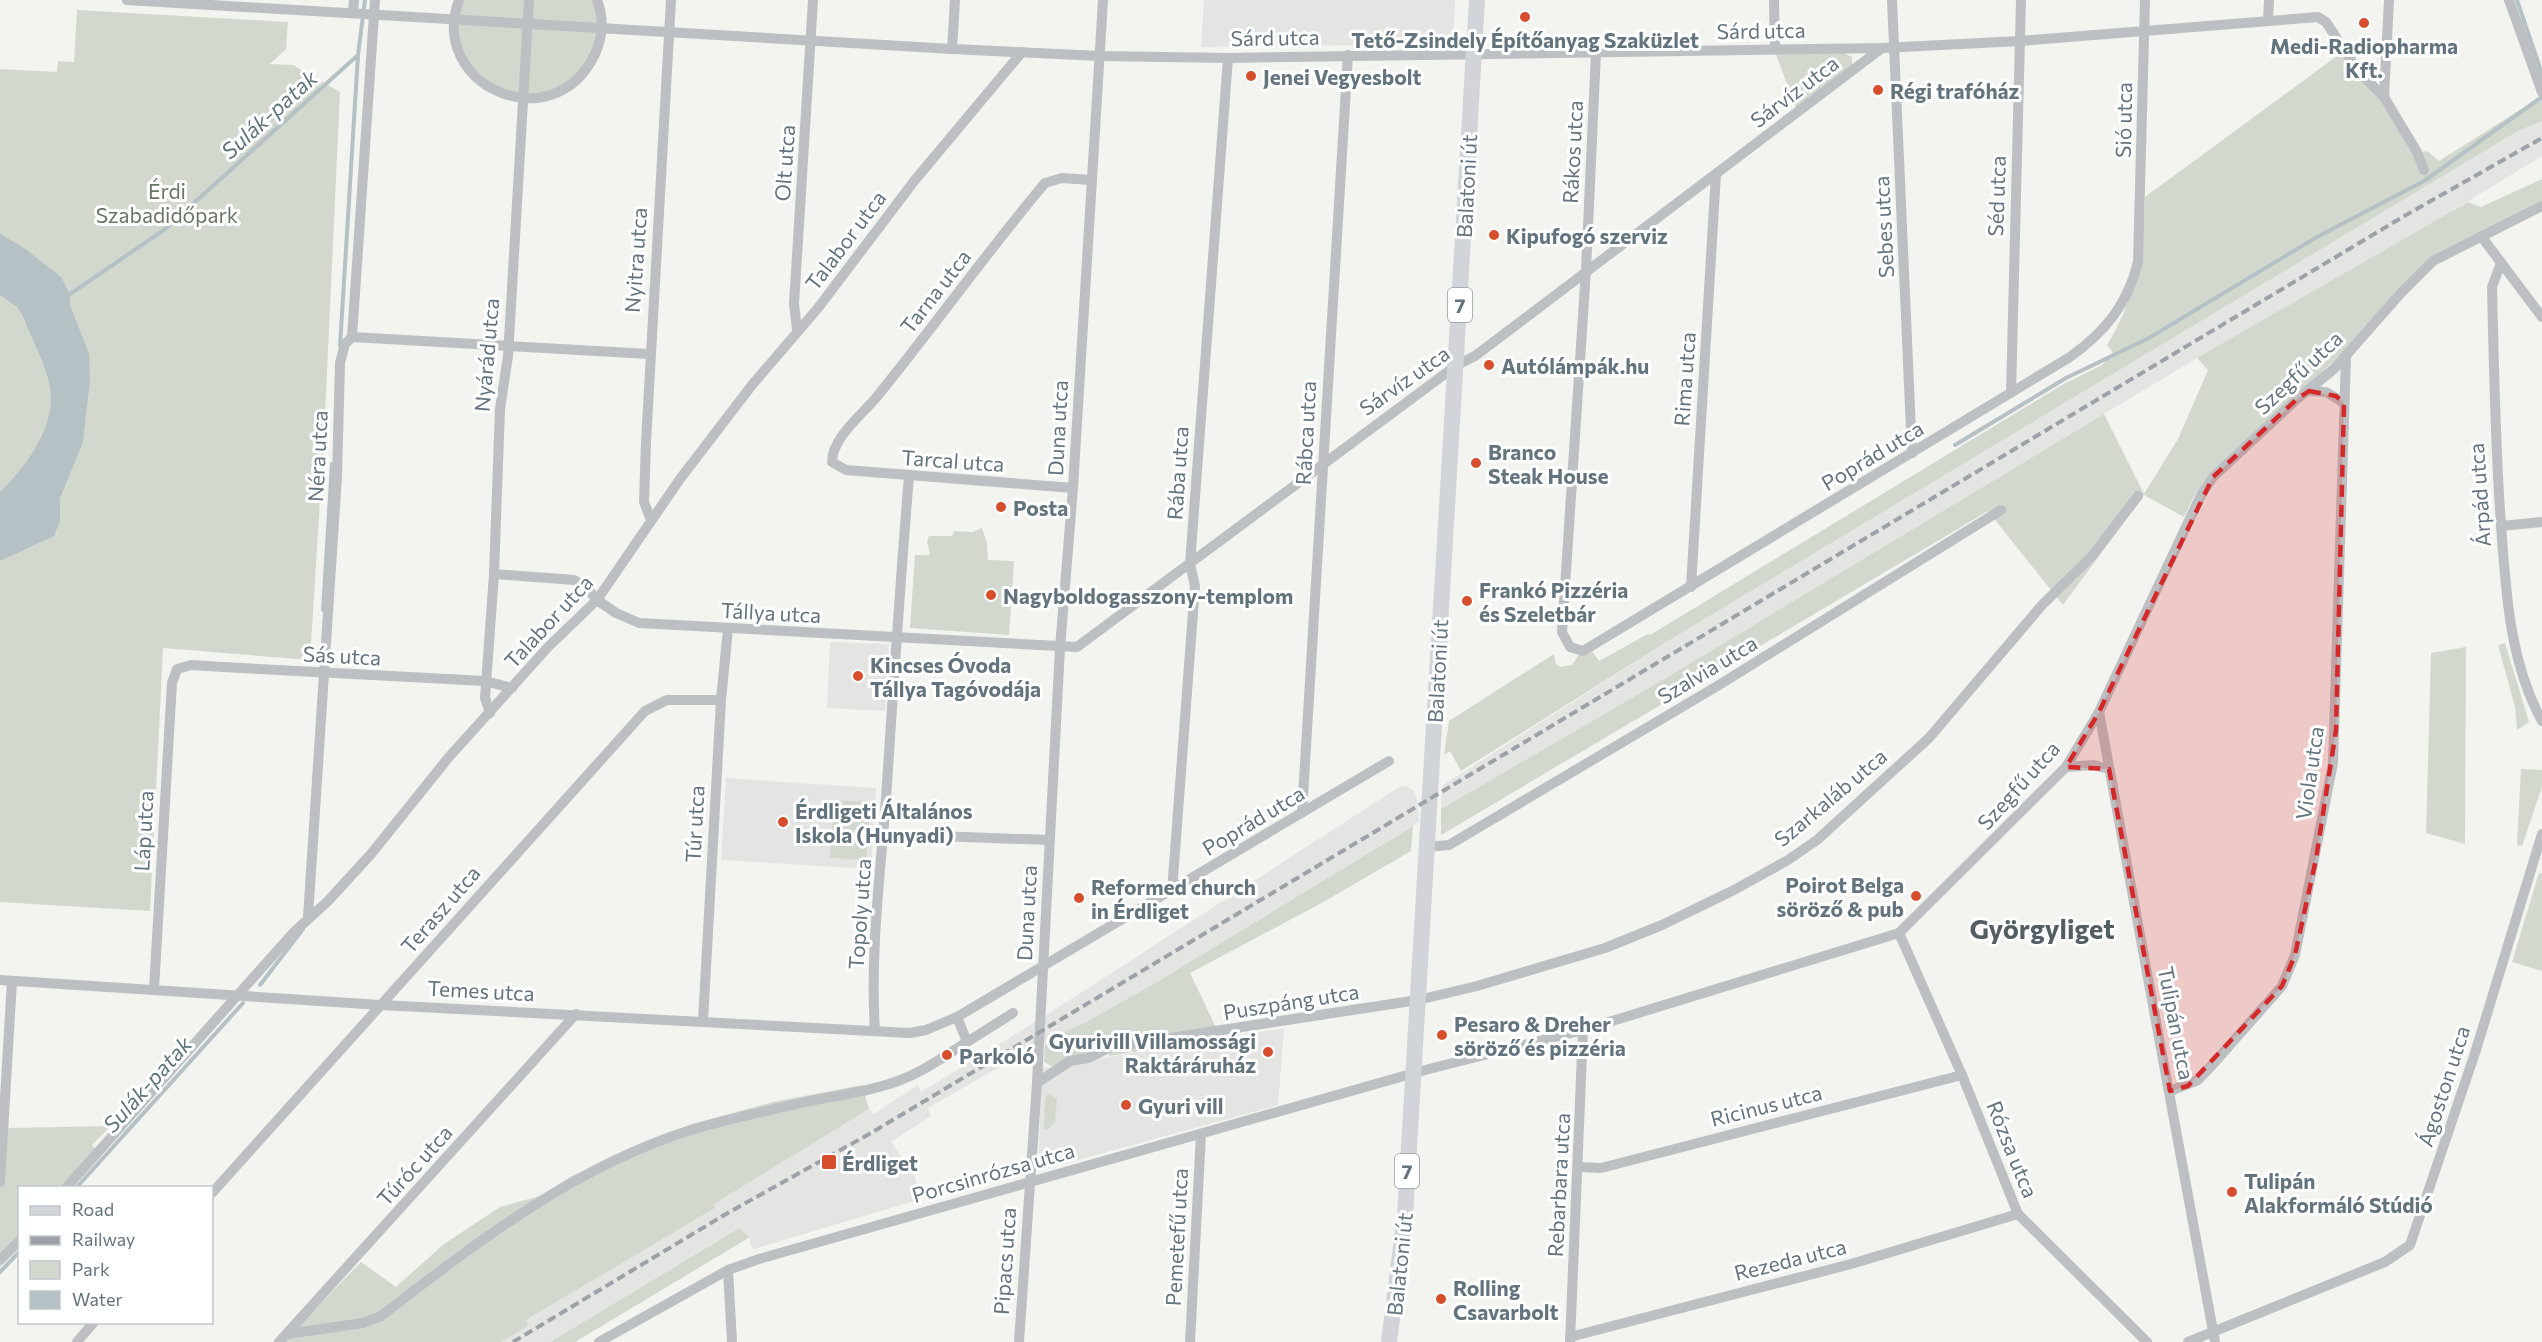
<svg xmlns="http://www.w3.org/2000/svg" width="2542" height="1342" font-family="Commissioner,sans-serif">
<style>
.built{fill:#e4e5e3}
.green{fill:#d3d8cf}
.water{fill:#b5c1c5}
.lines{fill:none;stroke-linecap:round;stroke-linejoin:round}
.stream{stroke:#b5c1c5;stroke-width:4}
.street{stroke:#bcc0c3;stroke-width:10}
.primary{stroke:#d1d5d9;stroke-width:16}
.rail{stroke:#9ca2a7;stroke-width:4;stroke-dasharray:9 4.5;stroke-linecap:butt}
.marked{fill:#d62828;fill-opacity:0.2;stroke:#d62828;stroke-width:4.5;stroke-dasharray:12 8;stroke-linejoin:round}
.poi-dot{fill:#d74e2c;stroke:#fff;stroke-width:2}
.labels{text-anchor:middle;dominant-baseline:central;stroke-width:6;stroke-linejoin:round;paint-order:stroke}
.shield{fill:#fff;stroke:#929ea5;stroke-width:1.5}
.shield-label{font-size:20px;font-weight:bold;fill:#64747f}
.street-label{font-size:21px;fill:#64747f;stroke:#fff}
.poi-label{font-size:21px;font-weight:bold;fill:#64747f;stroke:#fff;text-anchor:start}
.park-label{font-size:21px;fill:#677663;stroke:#fff}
.water-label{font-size:22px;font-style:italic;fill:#60767c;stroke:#fff}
.district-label{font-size:27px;font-weight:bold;fill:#525d64;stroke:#fff}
</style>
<rect width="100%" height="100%" fill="#f3f3ef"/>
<g class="built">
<path d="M1204,0H1455L1453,44L1201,47Z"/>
<path d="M2542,121V156L2413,235L2197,358L1659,682L1441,809L1442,786L1663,644L2518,131Z"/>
<path d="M830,642L889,644L885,711L827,708Z"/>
<path d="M726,778L876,788L871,869L721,860Z"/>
<path d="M1406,786L1414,791L1418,802L1419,822L1152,985L1088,1021L1050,1038L928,1108L931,1116L891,1142L914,1175L921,1199L754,1249L750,1245V1237L738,1228L550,1342H501L527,1326L526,1320L715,1208L713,1204L869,1109L874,1114L918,1085L921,1092L1048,1014L1399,787Z"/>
<path d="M1284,1028L1278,1105L1038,1171L1042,1068Z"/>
</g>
<g class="green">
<path d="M459,0H597L601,17L592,61L558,92L511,98L465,63L454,19Z"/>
<path d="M77,10L288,22L286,49L270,64L293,65L340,92L324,437L310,660L163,648L150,911L0,902V69L57,72L58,61L74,62Z"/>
<path d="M1844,53L1852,57V65L1796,108L1776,54Z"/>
<path d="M2341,53L2383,100L2416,154L2427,151L2439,161L2542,96V121L2518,131L1663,644L1461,771L1450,751L1444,755L1449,721L1554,654L1556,664L1560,667L1572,665L1579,654L1592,651L1599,661L1648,634L1650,635L2062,385L2102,365L2113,353L2107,345C2138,294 2142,255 2145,197Z"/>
<path d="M2542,179V201L2450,248L2331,364L2211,472L2195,494L2184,517L2144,495L2063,605L1988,511L1441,835V809L1659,682L2104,414L2144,494L2178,439L2208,370L2197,358L2468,202L2481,207Z"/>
<path d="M982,528L987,543L988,560L1014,561L1009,635L910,628L915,555H930L927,542L929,536H952L954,531L972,532Z"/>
<path d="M2505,643L2529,722L2517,730L2515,707L2498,645Z"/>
<path d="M2466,647L2465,844L2426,833L2431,653Z"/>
<path d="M2521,769L2542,770V787L2522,846L2517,845Z"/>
<path d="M834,800L871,802L866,860L830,858Z"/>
<path d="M1413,826L1411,851L1320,904L1190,973L1221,1038L1109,1056L1108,1044L1059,1065L1051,1066L1044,1062L1045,1044L1050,1038L1088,1021L1152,985Z"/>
<path d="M2539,873L2542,874V971L2512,962Z"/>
<path d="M862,1085L869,1109L714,1204L715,1208L526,1320L528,1326L501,1342H283L361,1262L396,1287L444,1244L500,1207L540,1196L570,1177L613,1157L689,1125L773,1102Z"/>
<path d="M1049,1093L1057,1099L1055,1122L1047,1130L1044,1129L1045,1098Z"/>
<path d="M111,1126L92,1145L101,1156L72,1187L20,1188L19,1246L0,1267V1179L7,1128Z"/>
<path d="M739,1228L750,1237L575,1342H550Z"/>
</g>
<path class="water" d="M0,234L24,248L61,277L70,294V305L89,354L90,380L83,442L60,498V521L54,536L0,561V492C28,464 61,421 48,378C42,357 30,335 22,314L16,306L0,295Z"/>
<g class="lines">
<g class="stream">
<path d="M2517,0L2542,74"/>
<path d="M66,293L70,294L164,230L358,55L365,0"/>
<path d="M340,346L358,55"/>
<path d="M1955,445L2066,378L2149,338L2317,237L2424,181L2542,97"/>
<path d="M323,610L332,464"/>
<path d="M260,985L303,929"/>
<path d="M76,1188L243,1003"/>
<path d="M0,1272L20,1251"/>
</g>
<g class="street">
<path d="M127,0L952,49L1100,56L1228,58L1883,48L2020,41L2318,17L2326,22L2358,71L2384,97"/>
<path d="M459,0C427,85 553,142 595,54C603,37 604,17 597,0"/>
<path d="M1774,0L1775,48"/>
<path d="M1892,0L1912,453"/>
<path d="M2389,0L2384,97L2417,152L2424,170"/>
<path d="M2509,0L2542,92"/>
<path d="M353,13L354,0"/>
<path d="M2268,21L2269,0"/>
<path d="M952,49L955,0"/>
<path d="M1596,52L1586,270L1562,632L1570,647L1583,651L2070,357C2105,332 2128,304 2138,262L2145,0"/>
<path d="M2481,236L2542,317"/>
<path d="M2501,263L2492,287C2494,366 2495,445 2501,525C2506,591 2509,661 2542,721"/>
<path d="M797,329L794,304L813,0"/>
<path d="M352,337L649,354"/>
<path d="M2309,391L2326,392L2344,403"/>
<path d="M2011,393L2021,0"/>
<path d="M1073,488L846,470L832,462C832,439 860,416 875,399C933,328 986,253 1045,183L1062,178L1091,180"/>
<path d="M651,520L644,502L646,442L671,0"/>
<path d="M2501,526L2542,522"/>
<path d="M494,574L574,580L586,587L597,600L616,613L639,623L1077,647L1457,365L1475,356L1882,48"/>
<path d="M1691,587L1716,174"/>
<path d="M2099,712L2215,1342"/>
<path d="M490,713L485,698L494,574L500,409L508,356L529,0"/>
<path d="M2066,767L2094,765L2109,769"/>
<path d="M1302,813L1348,55"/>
<path d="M883,834L1049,840"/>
<path d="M1427,847L1449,845L1719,685L2001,510"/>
<path d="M1172,891L1195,586L1190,564L1228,58"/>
<path d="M308,917L337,476L340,363L345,344L352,337L375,0"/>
<path d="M1899,933L1962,1075L2018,1214L2147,1342"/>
<path d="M0,980L381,1005L910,1033L926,1030L957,1017L1389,761"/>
<path d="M154,989L172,683L177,669L191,665L223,667L485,681L512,688"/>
<path d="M703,1021L721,700L728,629"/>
<path d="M875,1031C870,954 880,876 886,799C893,691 900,584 909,476"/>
<path d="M967,1042L1013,1013"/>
<path d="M1037,1083L1070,1061L1088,1058L1111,1047L1418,1000L1477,986L1605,948L1662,925L1734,890L1788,860L1817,840L1929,738L2042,605L2092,556L2138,496"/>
<path d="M2170,1091L2198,1080L2215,1062L2282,986L2295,955L2333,763L2346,357"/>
<path d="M1579,1167L1601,1168L1962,1075"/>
<path d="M0,1182L12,981"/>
<path d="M66,1188L293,933L328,901L371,854L449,757L548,647L597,600L680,479L752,385L818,308L915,180L1022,52"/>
<path d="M212,1193L645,711L667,700H721"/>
<path d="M0,1260L20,1240"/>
<path d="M728,1270L732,1342"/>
<path d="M287,1334L363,1323L381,1316C476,1243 575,1166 691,1130C732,1118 774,1109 815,1100C842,1095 870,1091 895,1082C921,1073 944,1057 967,1042L957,1017"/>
<path d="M1570,1337L1851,1264L2018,1214"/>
<path d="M77,1342L94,1322"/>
<path d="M279,1342L576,1014"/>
<path d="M599,1342L728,1270L759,1259L1425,1070L1583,1030L1899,933L2066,767L2099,712L2201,495L2213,477L2297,399L2334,369L2401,293L2433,261L2542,206"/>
<path d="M1019,1342L1037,1083L1060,648L1073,488L1103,0"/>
<path d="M1190,1342L1201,1134"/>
<path d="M1570,1342L1583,1030"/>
<path d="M2188,1342L2385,1262L2410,1245L2475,1053L2542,834"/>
</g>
<path class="primary" d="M1389,1342L1405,1215L1477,0"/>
<path class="rail" d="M513,1342L726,1214L871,1133L2406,215L2542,138"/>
</g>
<path class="marked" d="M2309,391L2336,396L2344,403L2336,730L2316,859L2295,955L2282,986L2188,1086L2170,1091L2109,769L2066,767L2099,712L2213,477L2297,399Z"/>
<g class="poi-dot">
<circle cx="1525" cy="17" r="6"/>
<circle cx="2364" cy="23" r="6"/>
<circle cx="1251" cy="76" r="6"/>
<circle cx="1878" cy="90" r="6"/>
<circle cx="1494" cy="235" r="6"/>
<circle cx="1489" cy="365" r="6"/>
<circle cx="1476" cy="463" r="6"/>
<circle cx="1001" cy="507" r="6"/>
<circle cx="991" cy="595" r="6"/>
<circle cx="1467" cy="601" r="6"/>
<circle cx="858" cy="676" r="6"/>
<circle cx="783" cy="822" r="6"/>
<circle cx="1916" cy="896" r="6"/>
<circle cx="1079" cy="898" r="6"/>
<circle cx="1442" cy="1035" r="6"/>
<circle cx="1268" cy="1052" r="6"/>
<circle cx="947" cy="1055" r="6"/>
<circle cx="1126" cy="1105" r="6"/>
<rect x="821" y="1154" width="16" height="16" rx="3"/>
<circle cx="2232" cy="1192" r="6"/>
<circle cx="1441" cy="1299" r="6"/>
</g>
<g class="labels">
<g class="shield">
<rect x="1448" y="288" width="24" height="34" rx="4.5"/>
<rect x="1395" y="1154" width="24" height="34" rx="4.5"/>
</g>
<g class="shield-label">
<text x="1460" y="305">7</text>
<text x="1407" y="1171">7</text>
</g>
<g class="street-label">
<text transform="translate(1761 30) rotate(-1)">Sárd utca</text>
<text transform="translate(1275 37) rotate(-1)">Sárd utca</text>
<text transform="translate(1794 91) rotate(-37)">Sárvíz utca</text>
<text transform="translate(2123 120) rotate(-89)">Sió utca</text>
<text transform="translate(1572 152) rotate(-87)">Rákos utca</text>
<text transform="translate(784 163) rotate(-86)">Olt utca</text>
<text transform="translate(1466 186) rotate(-87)">Balatoni út</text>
<text transform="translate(1996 196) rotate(-88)">Séd utca</text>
<text transform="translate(1883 227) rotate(-93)">Sebes utca</text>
<text transform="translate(845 240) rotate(-53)">Talabor utca</text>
<text transform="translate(635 260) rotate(-86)">Nyitra utca</text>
<text transform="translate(935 291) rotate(-52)">Tarna utca</text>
<text transform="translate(486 355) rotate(-85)">Nyárád utca</text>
<text transform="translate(2298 372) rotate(-43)">Szegfű utca</text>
<text transform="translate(1684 379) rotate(-86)">Rima utca</text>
<text transform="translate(1404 380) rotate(-35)">Sárvíz utca</text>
<text transform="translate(1057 428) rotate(-87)">Duna utca</text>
<text transform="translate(1305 433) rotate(-87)">Rábca utca</text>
<text transform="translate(1872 455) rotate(-31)">Poprád utca</text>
<text transform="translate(317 456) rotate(-87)">Néra utca</text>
<text transform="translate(953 460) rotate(4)">Tarcal utca</text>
<text transform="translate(1177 473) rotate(-86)">Rába utca</text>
<text transform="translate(2479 495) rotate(-94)">Árpád utca</text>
<text transform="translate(771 612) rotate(3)">Tállya utca</text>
<text transform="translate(548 621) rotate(-47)">Talabor utca</text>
<text transform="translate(342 655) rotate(3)">Sás utca</text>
<text transform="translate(1707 669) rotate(-31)">Szalvia utca</text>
<text transform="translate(1437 671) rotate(-87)">Balatoni út</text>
<text transform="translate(2309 773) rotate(-82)">Viola utca</text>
<text transform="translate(2018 785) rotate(-48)">Szegfű utca</text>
<text transform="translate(1830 797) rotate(-40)">Szarkaláb utca</text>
<text transform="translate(1253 820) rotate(-31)">Poprád utca</text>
<text transform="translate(694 824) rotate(-87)">Túr utca</text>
<text transform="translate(143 831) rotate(-87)">Láp utca</text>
<text transform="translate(440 909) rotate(-49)">Terasz utca</text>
<text transform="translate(1026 913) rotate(-87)">Duna utca</text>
<text transform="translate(859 914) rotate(-86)">Topoly utca</text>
<text transform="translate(481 990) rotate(3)">Temes utca</text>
<text transform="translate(1291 1001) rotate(-9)">Puszpáng utca</text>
<text transform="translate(2177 1023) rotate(79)">Tulipán utca</text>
<text transform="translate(2443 1086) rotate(-72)">Ágoston utca</text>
<text transform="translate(1766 1105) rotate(-14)">Ricinus utca</text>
<text transform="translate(2013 1149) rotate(68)">Rózsa utca</text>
<text transform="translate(414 1165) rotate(-48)">Túróc utca</text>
<text transform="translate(993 1172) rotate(-16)">Porcsinrózsa utca</text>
<text transform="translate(1558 1185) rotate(-87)">Rebarbara utca</text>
<text transform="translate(1176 1237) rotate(-87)">Pemetefű utca</text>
<text transform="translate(1790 1259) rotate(-14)">Rezeda utca</text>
<text transform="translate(1004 1261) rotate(-86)">Pipacs utca</text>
<text transform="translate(1399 1264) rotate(-84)">Balatoni út</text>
</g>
<g class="poi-label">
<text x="1525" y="39" text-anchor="middle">Tető-Zsindely Építőanyag Szaküzlet</text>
<text x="2364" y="45" text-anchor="middle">Medi-Radiopharma<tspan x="2364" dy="24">Kft.</tspan></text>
<text x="1263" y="76">Jenei Vegyesbolt</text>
<text x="1890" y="90">Régi trafóház</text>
<text x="1506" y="235">Kipufogó szerviz</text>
<text x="1501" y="365">Autólámpák.hu</text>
<text x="1488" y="451">Branco<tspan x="1488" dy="24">Steak House</tspan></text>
<text x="1013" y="507">Posta</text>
<text x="1479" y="589">Frankó Pizzéria<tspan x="1479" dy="24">és Szeletbár</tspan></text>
<text x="1003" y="595">Nagyboldogasszony-templom</text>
<text x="870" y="664">Kincses Óvoda<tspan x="870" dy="24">Tállya Tagóvodája</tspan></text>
<text x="795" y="810">Érdligeti Általános<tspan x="795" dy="24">Iskola (Hunyadi)</tspan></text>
<text x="1904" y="884" text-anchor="end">Poirot Belga<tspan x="1904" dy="24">söröző &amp; pub</tspan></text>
<text x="1091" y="886">Reformed church<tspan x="1091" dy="24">in Érdliget</tspan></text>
<text x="1454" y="1023">Pesaro &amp; Dreher<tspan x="1454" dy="24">söröző és pizzéria</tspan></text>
<text x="1256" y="1040" text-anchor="end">Gyurivill Villamossági<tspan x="1256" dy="24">Raktáráruház</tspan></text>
<text x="959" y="1055">Parkoló</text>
<text x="1138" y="1105">Gyuri vill</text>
<text x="842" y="1162">Érdliget</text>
<text x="2244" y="1180">Tulipán<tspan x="2244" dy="24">Alakformáló Stúdió</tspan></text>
<text x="1453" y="1287">Rolling<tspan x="1453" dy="24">Csavarbolt</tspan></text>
</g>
<g class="park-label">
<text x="167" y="190">Érdi<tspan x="167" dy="24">Szabadidőpark</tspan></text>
</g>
<g class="water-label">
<text transform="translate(269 114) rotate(-42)">Sulák-patak</text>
<text transform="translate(147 1084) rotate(-48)">Sulák-patak</text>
</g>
<g class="district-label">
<text x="2042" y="928">Györgyliget</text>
</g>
</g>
<rect x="18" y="1186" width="195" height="138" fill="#ffffff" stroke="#c1c7cc" stroke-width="1.5"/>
<rect x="30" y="1206" width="30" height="9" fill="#d1d5d9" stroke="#c1c7cc" stroke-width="1.5"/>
<text x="72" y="1216" font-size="18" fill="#64747f">Road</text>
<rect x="30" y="1236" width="30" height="9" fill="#9ca2a7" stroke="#c1c7cc" stroke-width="1.5"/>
<text x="72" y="1246" font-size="18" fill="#64747f">Railway</text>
<rect x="30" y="1261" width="30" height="18" fill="#d3d8cf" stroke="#c1c7cc" stroke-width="1.5"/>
<text x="72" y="1276" font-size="18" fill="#64747f">Park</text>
<rect x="30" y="1291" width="30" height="18" fill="#b5c1c5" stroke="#c1c7cc" stroke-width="1.5"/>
<text x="72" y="1306" font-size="18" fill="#64747f">Water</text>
</svg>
